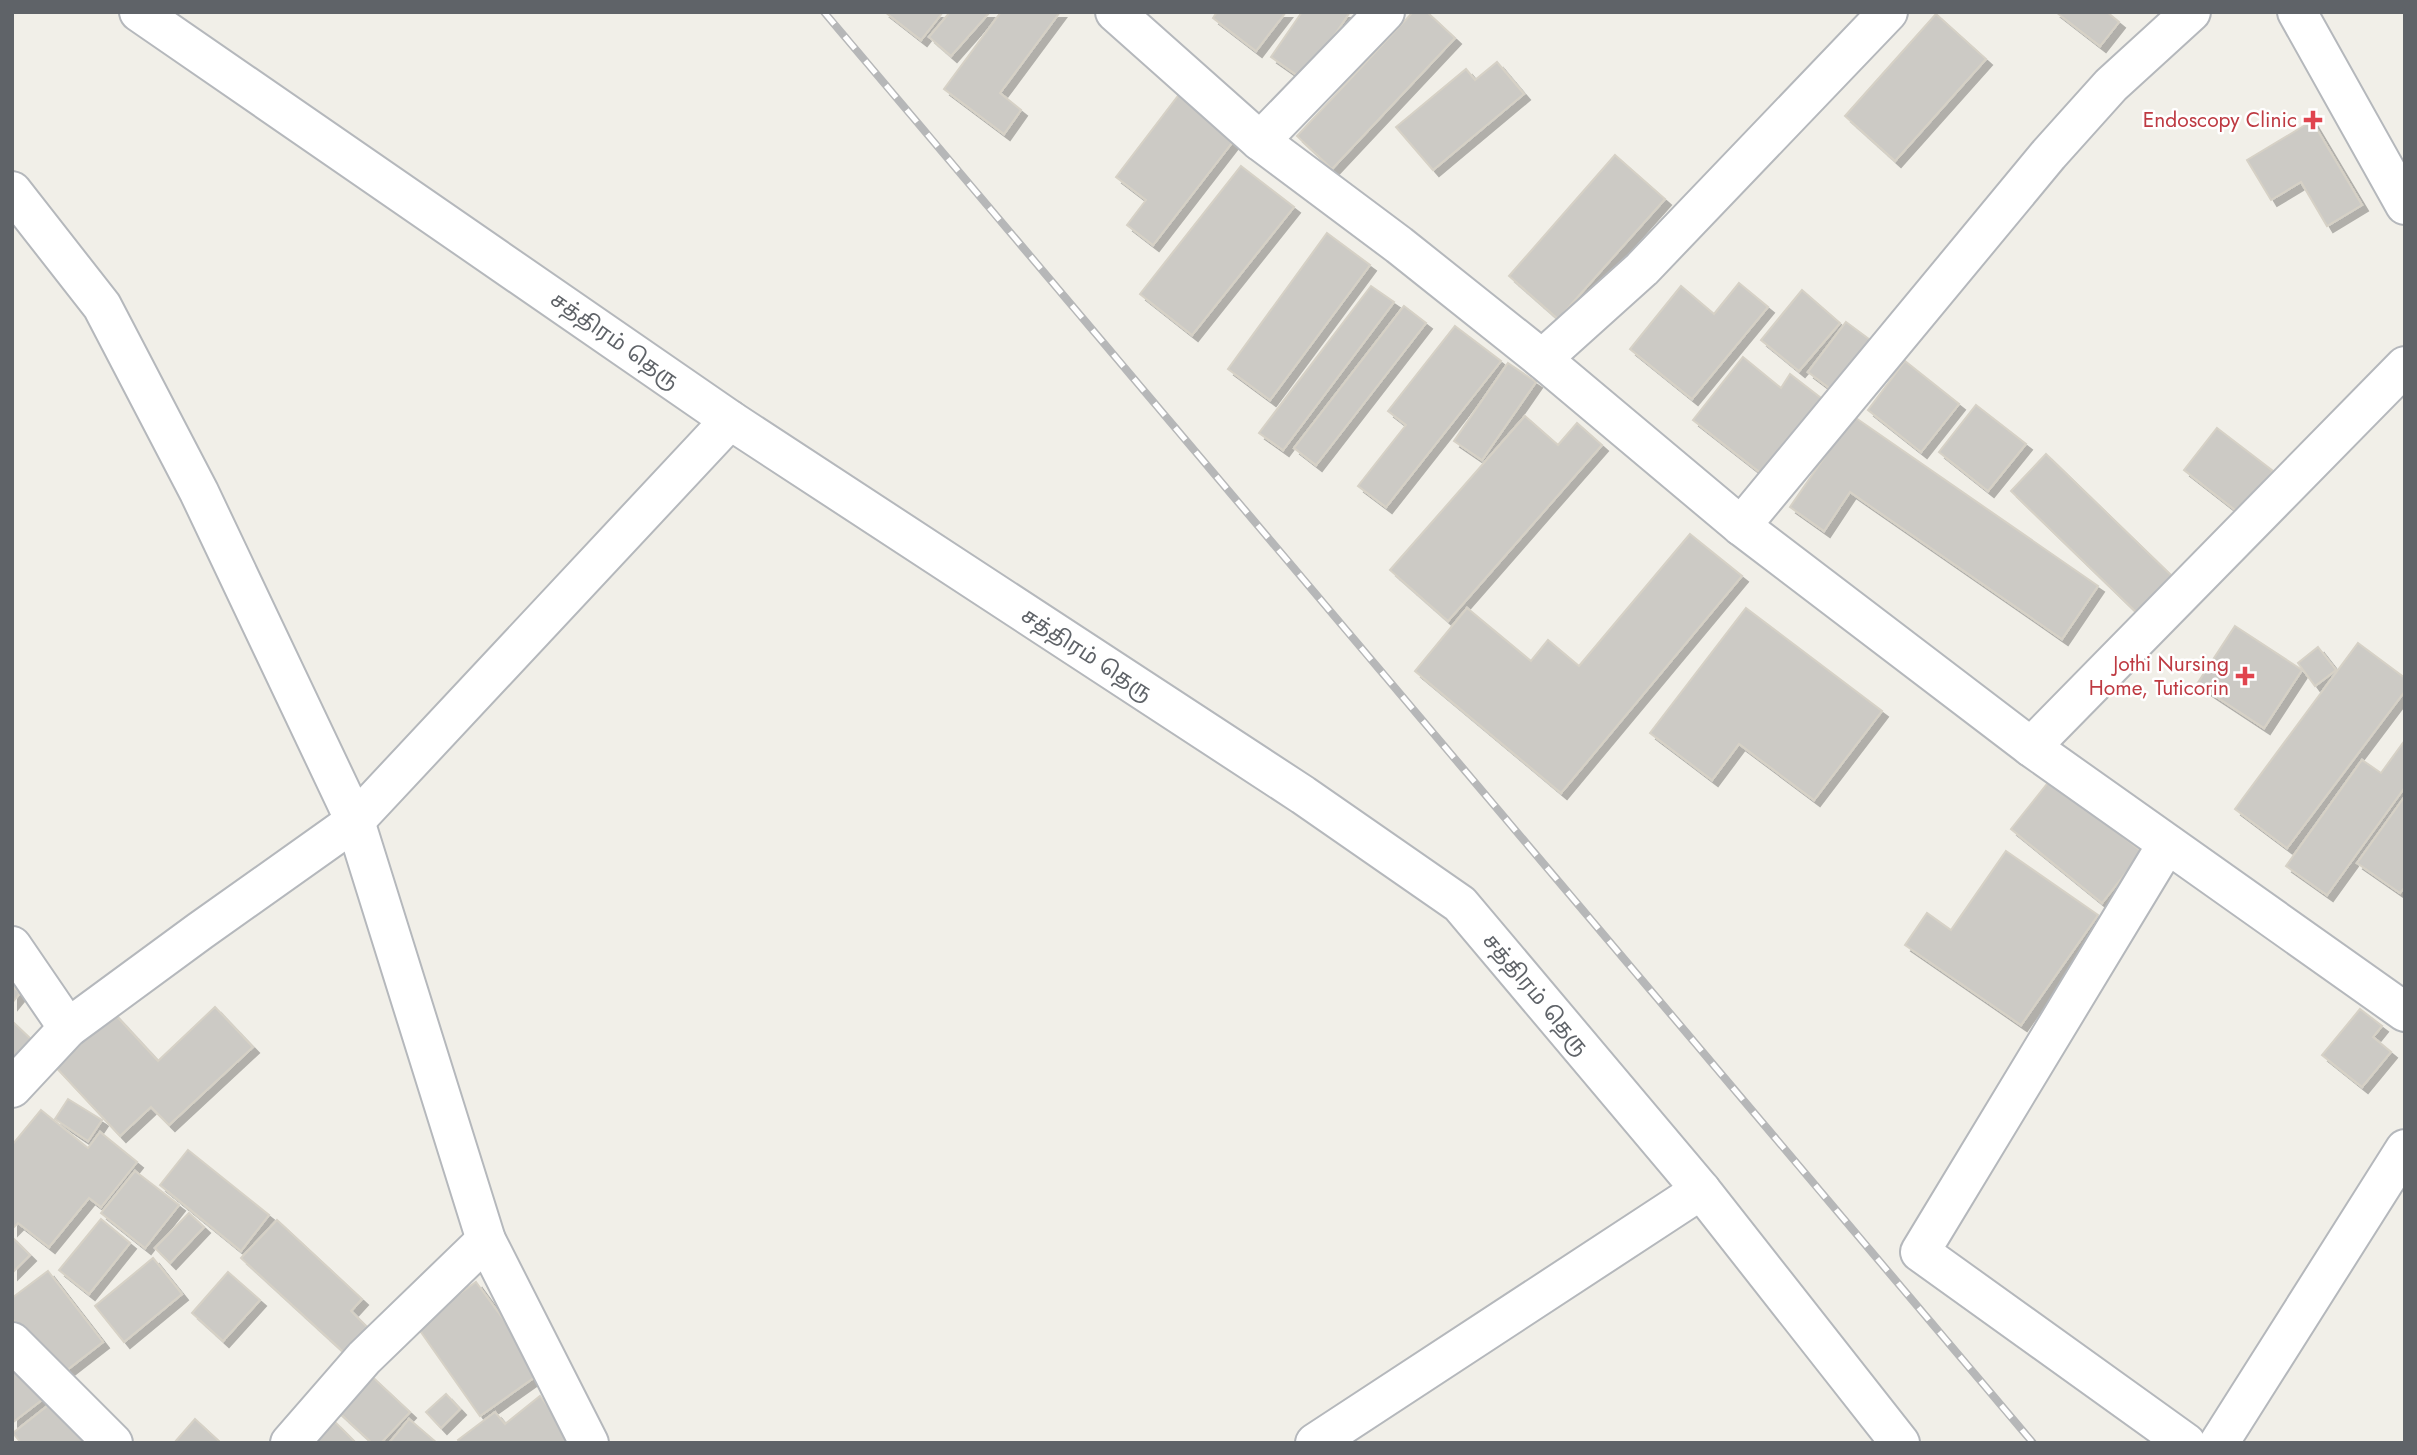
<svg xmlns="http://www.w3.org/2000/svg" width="2417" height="1455" font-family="Jost,'Noto Sans Tamil',sans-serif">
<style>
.building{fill:#cccac5;stroke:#d6d1c6;stroke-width:2;filter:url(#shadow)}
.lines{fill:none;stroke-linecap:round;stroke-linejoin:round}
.minor-casing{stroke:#b5b8bc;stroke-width:42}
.minor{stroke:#fff;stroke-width:38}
.rail-casing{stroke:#b6b7b8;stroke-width:8}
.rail{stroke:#fff;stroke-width:5;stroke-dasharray:16;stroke-linecap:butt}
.health-dot{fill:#e0444e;stroke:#fff;stroke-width:2.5}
.labels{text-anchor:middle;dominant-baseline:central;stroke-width:5;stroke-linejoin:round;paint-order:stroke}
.health-label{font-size:21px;fill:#be3a42;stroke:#fff;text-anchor:end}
.street-label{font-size:21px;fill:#5f6368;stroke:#fff}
</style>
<defs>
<filter id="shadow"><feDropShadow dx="6" dy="6" stdDeviation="0" flood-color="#0004"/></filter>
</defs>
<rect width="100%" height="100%" fill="#f1efe8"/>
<g class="building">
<path d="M885,12H943L921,40Z"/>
<path d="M950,12H990L951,56L929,37Z"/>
<path d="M1001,12H1060L1000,93L1021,110L1004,134L944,89Z"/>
<path d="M1217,12H1286L1256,51L1213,18Z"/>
<path d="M1302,12H1350L1304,80L1271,57Z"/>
<path d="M1413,12H1427L1455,38L1332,169L1297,136Z"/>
<path d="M2056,12H2107L2119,22L2100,46Z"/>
<path d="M1936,14L1986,59L1895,161L1845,116Z"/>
<path d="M1497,62L1524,94L1433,170L1396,127L1466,69L1475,80Z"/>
<path d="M1181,92L1238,135L1153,245L1127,225L1146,200L1116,177Z"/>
<path d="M2312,121L2362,205L2327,226L2301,182L2271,200L2247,160Z"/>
<path d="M1615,155L1665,199L1558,319L1509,276Z"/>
<path d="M1241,166L1294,207L1192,335L1140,294Z"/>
<path d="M1327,233L1370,265L1270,400L1228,369Z"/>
<path d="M1739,283L1768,307L1692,399L1630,349L1681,286L1714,314Z"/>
<path d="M1371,286L1394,302L1283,450L1259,433Z"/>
<path d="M1802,290L1840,323L1799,371L1761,340Z"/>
<path d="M1404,306L1426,323L1316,465L1294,448Z"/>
<path d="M1846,322L1881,348L1844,399L1808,372Z"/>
<path d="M1455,326L1501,361L1386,507L1358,486L1406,425L1388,411Z"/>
<path d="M1743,357L1781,388L1790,374L1830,405L1771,481L1693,420Z"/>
<path d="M1905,361L1959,404L1921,452L1868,410Z"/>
<path d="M1508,363L1536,382L1482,460L1454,441Z"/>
<path d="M1976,405L2026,444L1988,491L1939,452Z"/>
<path d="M1525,416L1558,445L1577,423L1602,445L1448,621L1390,570Z"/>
<path d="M1853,416L2098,586L2062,639L1850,492L1824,531L1790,507Z"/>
<path d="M2217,428L2273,471L2239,513L2184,470Z"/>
<path d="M2046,454L2174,578L2139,615L2011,491Z"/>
<path d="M1690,534L1742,576L1561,793L1415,671L1467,608L1531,661L1548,640L1579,666Z"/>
<path d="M1746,608L1882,711L1814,800L1739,744L1712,780L1650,733Z"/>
<path d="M2235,626L2302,670L2264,728L2197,684Z"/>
<path d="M2358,643L2405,678V691L2287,848L2235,809Z"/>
<path d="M2318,647L2336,670L2315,686L2298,663Z"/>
<path d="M2405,740V787L2327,895L2286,866L2362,760L2381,773Z"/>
<path d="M2051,779L2142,852L2102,903L2011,829Z"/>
<path d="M2405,796V887L2400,893L2357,863Z"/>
<path d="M2006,851L2098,915L2021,1025L1905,945L1927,913L1951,930Z"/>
<path d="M12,986L20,993L12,1003Z"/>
<path d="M215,1007L253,1047L169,1125L151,1107L120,1136L52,1063L110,1009L158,1061Z"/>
<path d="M2360,1009L2382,1026L2373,1037L2391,1052L2362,1087L2322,1055Z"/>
<path d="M12,1021L37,1045L12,1068Z"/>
<path d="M68,1099L102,1120L88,1141L55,1119Z"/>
<path d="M41,1110L88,1148L100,1132L137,1162L101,1207L89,1198L49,1247L18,1223L12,1229V1145Z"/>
<path d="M188,1150L269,1215L241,1251L160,1185Z"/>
<path d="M135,1171L179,1205L145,1248L101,1213Z"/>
<path d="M189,1213L204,1227L170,1263L155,1248Z"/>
<path d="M101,1219L130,1243L89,1294L59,1270Z"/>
<path d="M277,1220L362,1299L351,1311L373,1333L350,1358L241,1258Z"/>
<path d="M12,1237L30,1255L12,1273Z"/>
<path d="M153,1258L182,1294L124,1342L95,1306Z"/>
<path d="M48,1271L103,1342L58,1377L12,1318V1298Z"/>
<path d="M228,1272L260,1300L223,1341L192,1313Z"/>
<path d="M476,1282L542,1372L480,1416L416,1325Z"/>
<path d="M12,1360L43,1399L12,1423Z"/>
<path d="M366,1371L410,1412L381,1443H372L333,1407Z"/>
<path d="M446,1394L460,1409L441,1428L426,1412Z"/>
<path d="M540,1396L572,1438L567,1443H460L458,1440L495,1412L505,1424Z"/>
<path d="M55,1400L89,1443H21L13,1433Z"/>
<path d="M195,1419L221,1443H174Z"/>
<path d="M409,1419L437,1443H389Z"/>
<path d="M335,1422L356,1443H316Z"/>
</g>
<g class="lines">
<g class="minor-casing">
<g id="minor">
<path d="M139,12L730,420L1303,795L1460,904L1701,1190L1900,1443"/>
<path d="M1115,12L1260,141L1399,245L1542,359L1741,526L2031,747L2405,1012"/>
<path d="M2297,12L2405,205"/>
<path d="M1260,141L1385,12"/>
<path d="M12,191L102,306L199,492L355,821L486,1240L589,1443"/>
<path d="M1542,359L1642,269L1888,12"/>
<path d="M1741,526L2049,154L2111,85L2191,12"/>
<path d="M2031,747L2405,366"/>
<path d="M2167,844L1920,1252L2186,1443"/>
<path d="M12,946L68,1028"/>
<path d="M12,1088L68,1028L200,931L355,821L730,420"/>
<path d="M12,1342L113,1443"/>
<path d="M290,1443L364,1358L486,1240"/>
<path d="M1315,1443L1701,1190"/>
<path d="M2219,1443L2405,1149"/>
</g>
</g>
<use href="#minor" class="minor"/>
<g class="rail-casing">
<path id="rail" d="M824,12L2033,1443"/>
</g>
<use href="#rail" class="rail"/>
</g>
<g class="health-dot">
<path d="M2309.5 109.5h7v7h7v7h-7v7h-7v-7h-7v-7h7z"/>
<path d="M2241.5 665.5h7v7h7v7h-7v7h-7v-7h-7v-7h7z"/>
</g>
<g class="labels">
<g class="health-label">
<text x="2297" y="120">Endoscopy Clinic</text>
<text x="2229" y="664">Jothi Nursing<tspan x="2229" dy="24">Home, Tuticorin</tspan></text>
</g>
<g class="street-label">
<text transform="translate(615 340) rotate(35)">சத்திரம் தெரு</text>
<text transform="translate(1087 654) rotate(33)">சத்திரம் தெரு</text>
<text transform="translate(1536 994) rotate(50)">சத்திரம் தெரு</text>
</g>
</g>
<rect width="2417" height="1455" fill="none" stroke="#5f6368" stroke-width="28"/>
</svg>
